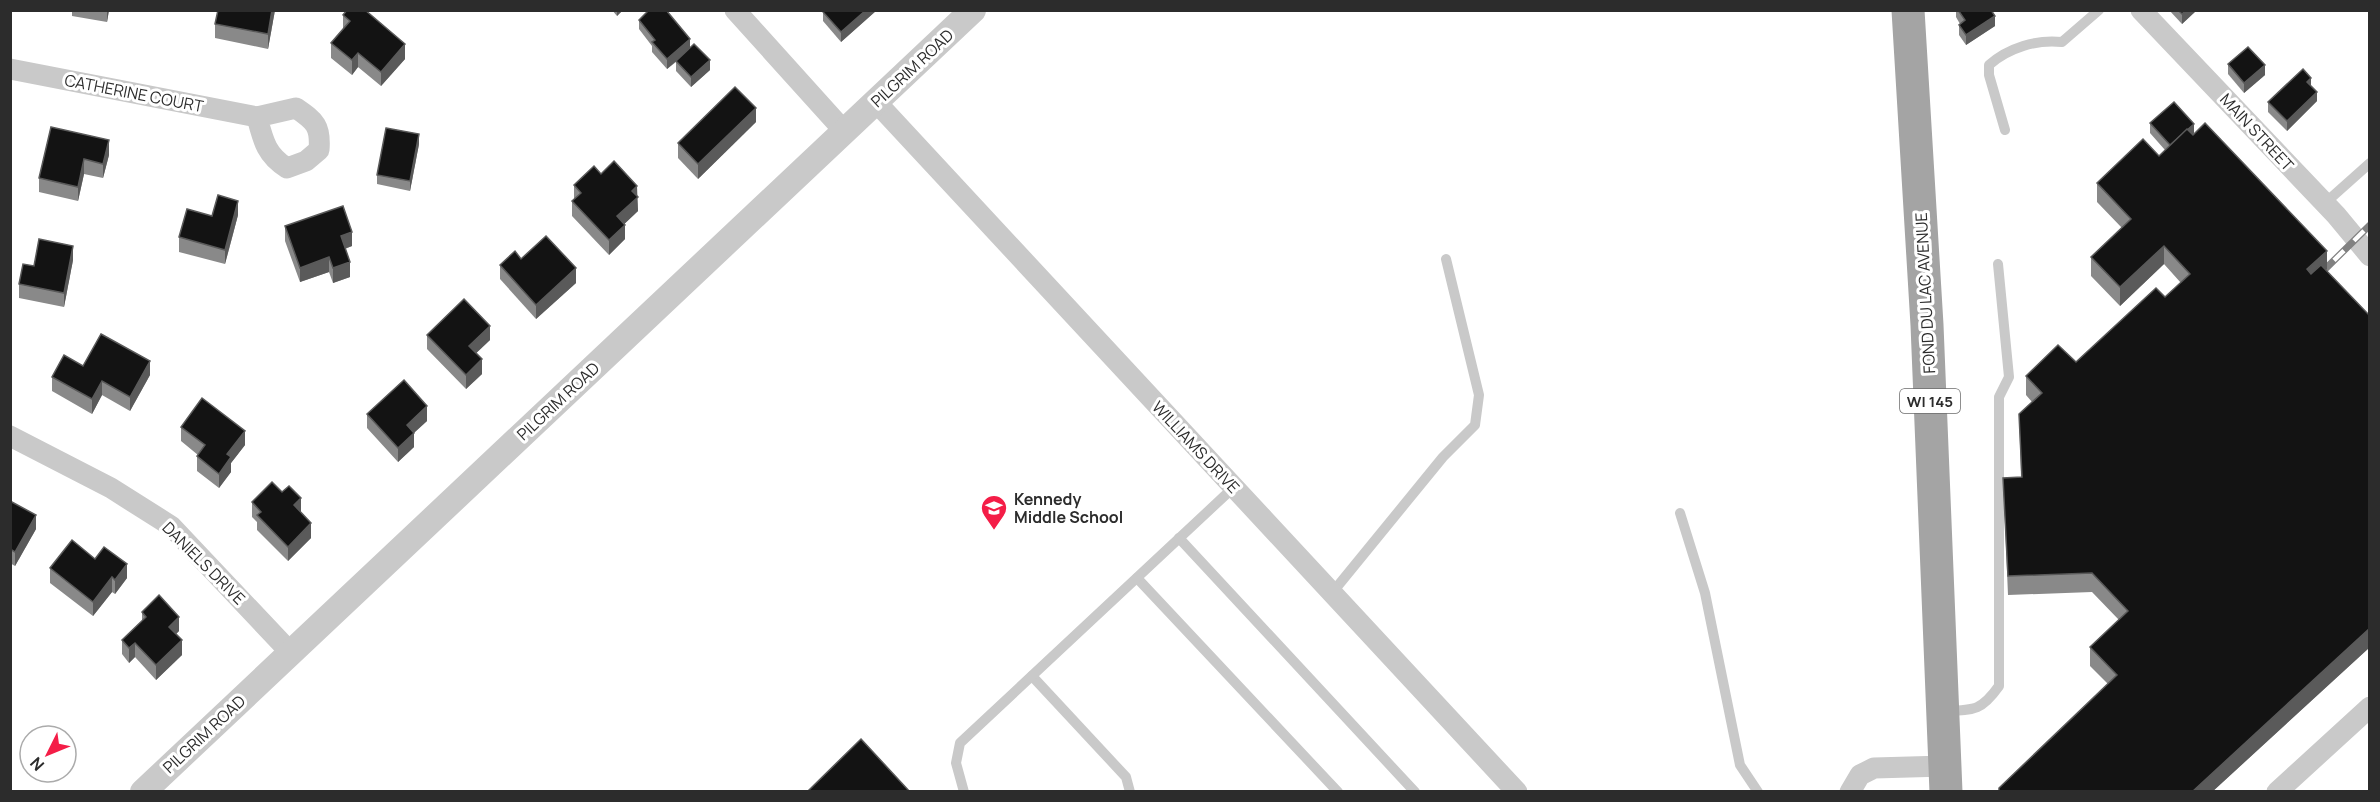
<svg xmlns="http://www.w3.org/2000/svg" width="2380" height="802" font-family="Manrope,sans-serif">
<style>
.lines{fill:none;stroke-linecap:round;stroke-linejoin:round}
.service{stroke:#c9c9c9;stroke-width:10}
.minor{stroke:#c9c9c9;stroke-width:21}
.tertiary{stroke:#c9c9c9;stroke-width:26}
.primary{stroke:#a4a4a4;stroke-width:33}
.rail-casing{stroke:#818181;stroke-width:7}
.rail{stroke:#fff;stroke-width:4.5;stroke-dasharray:14;stroke-linecap:butt}
.wall{fill:#898989}
.shaded-wall{fill:#5a5a5a}
.building{fill:#131313;stroke:#5a5a5a;stroke-width:1.5}
.labels{text-anchor:middle;dominant-baseline:central;stroke-width:6;stroke-linejoin:round;paint-order:stroke}
.shield{fill:#fff;stroke:#6b6b6b;stroke-width:1.5}
.shield-label{font-size:15px;font-weight:bold;fill:#2c2c2c}
.street-label{font-size:16px;fill:#2c2c2c;stroke:#fff}
.poi-label{font-size:16px;font-weight:bold;fill:#2c2c2c;stroke:#fff;text-anchor:start}
</style>
<rect width="100%" height="100%" fill="#fff"/>
<g class="lines">
<g class="service">
<path d="M2005,130L1989,75V65C2008,48 2037,39 2062,42L2099,10"/>
<path d="M2324,204L2370,163"/>
<path d="M1680,513L1705,593L1740,765L1758,792"/>
<path d="M1179,538L1415,792"/>
<path d="M1137,578L1338,792"/>
<path d="M1332,593L1443,457L1475,425L1479,395L1446,259"/>
<path d="M1032,676L1126,777L1130,792"/>
<path d="M1946,711C1975,710 1982,710 1999,686V397L2009,377L1998,264"/>
<path d="M964,792L956,763L960,743L1234,487"/>
</g>
<g class="minor">
<path d="M735,10L845,132"/>
<path d="M2141,10L2336,215L2370,256"/>
<path d="M10,69L257,117L296,108C315,121 321,126 319,150L306,161L287,168C266,155 263,140 257,117"/>
<path d="M876,102L1517,792"/>
<path d="M10,436L111,488L171,526L290,652"/>
<path d="M1850,792L1860,775L1874,768L1945,766"/>
<path d="M2277,792L2370,707"/>
</g>
<path class="tertiary" d="M143,792L973,10"/>
<path class="primary" d="M1908,10L1927,325L1946,792"/>
<g class="rail-casing">
<path id="rail" d="M2314,280L2370,225"/>
</g>
<use href="#rail" class="rail"/>
</g>
<g class="wall">
<path d="M72,10H109L107,22L72,16Z"/>
<path d="M275,10L268,49L215,38V24Z"/>
<path d="M612,10H623L617,16Z"/>
<path d="M824,10H877L841,42L823,21V12Z"/>
<path d="M1956,10H1991L1995,26L1966,45L1959,35V25L1960,24L1956,17Z"/>
<path d="M2169,10H2197L2182,24Z"/>
<path d="M343,15L405,59L381,86L358,67L352,75L331,58V43L343,30Z"/>
<path d="M639,20L690,47L710,70L691,87L676,71V62L667,69L652,52V46L639,29Z"/>
<path d="M2228,64L2265,75L2244,93L2228,74Z"/>
<path d="M2311,86L2317,101L2287,131L2268,112V102Z"/>
<path d="M756,122L698,179L678,158V143Z"/>
<path d="M2150,123L2194,133L2327,269L2326,270L2370,316V647L2212,792H1999L2108,684L2090,666V647L2119,620L2092,592L2008,595L2003,478L2021,477L2019,414L2032,402L2026,395V376L2076,362L2165,297L2181,283L2164,264L2120,306L2091,276V257L2122,228L2097,202V183L2159,156L2165,150L2150,133Z"/>
<path d="M51,127L109,155L103,178L84,174L78,201L39,192V178Z"/>
<path d="M419,144L410,191L377,184V175Z"/>
<path d="M601,174L637,196L638,211L624,224L625,239L609,255L572,216V201L574,199V185Z"/>
<path d="M238,215L225,264L179,252V237L212,216Z"/>
<path d="M285,226L352,246L345,249L350,277L333,283L329,272L300,282L285,241Z"/>
<path d="M73,260L64,307L19,298V284L34,266Z"/>
<path d="M500,265L576,283L536,319L500,279Z"/>
<path d="M427,335L490,340L476,353L482,374L466,389L427,349Z"/>
<path d="M83,366L150,375L130,411L102,395L92,414L52,391V377Z"/>
<path d="M367,414L427,421L414,433V447L398,462L367,428Z"/>
<path d="M181,427L245,445L231,463V472L219,488L197,471V456L198,455L181,441Z"/>
<path d="M10,501L36,529L15,566L10,563Z"/>
<path d="M252,502L301,512L311,538L288,561L257,530V522L252,517Z"/>
<path d="M95,559L127,578L115,594L112,592L93,616L50,583V568Z"/>
<path d="M142,612L179,631L176,634L182,655L156,680L135,657L129,663L122,654V640L142,621Z"/>
</g>
<g class="shaded-wall">
<path d="M107,10H109L107,22Z"/>
<path d="M272,10H275L268,49V34Z"/>
<path d="M617,10H623L617,16Z"/>
<path d="M866,10H877L841,42V32Z"/>
<path d="M2186,10H2197L2182,24V14Z"/>
<path d="M1995,16V26L1966,45V35Z"/>
<path d="M690,39V49L667,69V59Z"/>
<path d="M405,44V59L381,86V72Z"/>
<path d="M358,53V67L352,75V60Z"/>
<path d="M710,60V70L691,87V77Z"/>
<path d="M2265,65V75L2244,93V83Z"/>
<path d="M2311,78V87L2307,82Z"/>
<path d="M2317,92V101L2287,131V121Z"/>
<path d="M756,108V122L698,179V164Z"/>
<path d="M2194,124V133L2170,155V145Z"/>
<path d="M419,134V144L410,191V181Z"/>
<path d="M109,140V155L103,178V164Z"/>
<path d="M84,159V174L78,201V187Z"/>
<path d="M637,186L638,211L617,231V216L632,191Z"/>
<path d="M238,201V215L225,264V250Z"/>
<path d="M625,225V239L609,255V240Z"/>
<path d="M352,232V246L341,250V236Z"/>
<path d="M73,246V260L64,307V293Z"/>
<path d="M2164,246V264L2120,306V287Z"/>
<path d="M2327,251V269L2307,288V269Z"/>
<path d="M329,257V272L300,282V268Z"/>
<path d="M350,262V277L333,283V268Z"/>
<path d="M576,268V283L536,319V305Z"/>
<path d="M490,326V340L469,360V346Z"/>
<path d="M482,359V374L466,389V375Z"/>
<path d="M150,361V375L130,411V397Z"/>
<path d="M102,381V395L92,414V399Z"/>
<path d="M427,406V421L407,439V425Z"/>
<path d="M245,431V445L231,463V472L219,488V474L227,454Z"/>
<path d="M414,433V447L398,462V448Z"/>
<path d="M301,498V512L294,519V505Z"/>
<path d="M36,515V529L15,566V552Z"/>
<path d="M311,523V538L288,561V547Z"/>
<path d="M127,564V578L115,594V580Z"/>
<path d="M112,577V592L93,616V602Z"/>
<path d="M179,617V631L169,641V627Z"/>
<path d="M2370,628V647L2212,792H2192Z"/>
<path d="M182,640V655L156,680V665Z"/>
<path d="M135,643V657L129,663V648Z"/>
</g>
<g class="building">
<path d="M218,10H272L268,34L215,24Z"/>
<path d="M347,10H365L405,44L381,72L358,53L352,60L331,43L350,21L343,15Z"/>
<path d="M649,10H666L690,39L667,59L652,42L655,40L639,20Z"/>
<path d="M824,10H866L841,32L823,12Z"/>
<path d="M1958,10H1991L1995,16L1966,35L1959,25L1965,20Z"/>
<path d="M2178,10H2186L2182,14Z"/>
<path d="M694,44L710,60L691,77L676,61Z"/>
<path d="M2248,47L2265,65L2244,83L2228,64Z"/>
<path d="M2303,69L2311,78L2307,82L2317,92L2287,121L2268,102Z"/>
<path d="M735,87L756,108L698,164L678,143Z"/>
<path d="M2174,102L2194,124L2170,145L2150,123Z"/>
<path d="M2205,123L2327,251L2307,269L2311,274L2321,265L2370,316V628L2192,792H1999V788L2117,675L2090,647L2128,611L2092,573L2008,576L2003,478L2022,477L2019,414L2042,393L2026,376L2058,345L2076,362L2156,288L2165,297L2190,274L2164,246L2120,287L2091,257L2131,219L2097,183L2143,139L2159,156L2187,129L2193,135Z"/>
<path d="M51,127L109,140L103,164L84,159L78,187L39,178Z"/>
<path d="M386,128L419,134L410,181L377,175Z"/>
<path d="M614,161L637,186L632,191L638,197L617,216L625,225L609,240L572,201L581,193L574,185L594,166L601,174Z"/>
<path d="M218,195L238,201L225,250L179,237L187,209L212,216Z"/>
<path d="M343,206L352,232L341,236L350,262L333,268L329,257L300,268L285,226Z"/>
<path d="M546,236L576,268L536,305L500,265L515,251L521,259Z"/>
<path d="M39,239L73,246L64,293L19,284L23,264L34,266Z"/>
<path d="M464,299L490,326L469,346L482,359L466,375L427,335Z"/>
<path d="M101,334L150,361L130,397L102,381L92,399L52,377L64,355L83,366Z"/>
<path d="M404,380L427,406L407,425L414,433L398,448L367,414Z"/>
<path d="M202,398L245,431L227,454L231,457L219,474L197,456L205,445L181,427Z"/>
<path d="M272,482L282,492L289,486L301,498L294,505L311,523L288,547L257,515L261,512L252,502Z"/>
<path d="M10,501L36,515L15,552L10,549Z"/>
<path d="M72,540L95,559L104,547L127,564L115,580L112,577L93,602L50,568Z"/>
<path d="M159,595L179,617L169,627L182,640L156,665L135,643L129,648L122,640L146,617L142,612Z"/>
<path d="M861,739L910,792H807Z"/>
</g>
<defs>
<g id="school-pin" transform="scale(1.35)"><path d="M0 17L-7.5 6A9.5 9.5 0 1 1 7.5 6Z" fill="#f41d47" stroke="#fff"/><path d="M0-5L7-2L0 1L-7-2ZM-4 1L0 2.5L4 1V4Q0 6-4 4Z" fill="#fff"/></g>
</defs>
<g fill-rule="evenodd">
<use href="#school-pin" x="994" y="508"/>
</g>
<g class="labels">
<rect class="shield" x="1900" y="389" width="60" height="24" rx="4.5"/>
<g class="shield-label">
<text x="1930" y="401">WI 145</text>
</g>
<g class="street-label">
<text transform="translate(912 68) rotate(-43)">PILGRIM ROAD</text>
<text transform="translate(134 93) rotate(11)">CATHERINE COURT</text>
<text transform="translate(2257 132) rotate(47)">MAIN STREET</text>
<text transform="translate(1925 293) rotate(-93)">FOND DU LAC AVENUE</text>
<text transform="translate(558 401) rotate(-43)">PILGRIM ROAD</text>
<text transform="translate(1196 447) rotate(47)">WILLIAMS DRIVE</text>
<text transform="translate(204 563) rotate(45)">DANIELS DRIVE</text>
<text transform="translate(204 734) rotate(-43)">PILGRIM ROAD</text>
</g>
<g class="poi-label">
<text x="1014" y="499">Kennedy<tspan x="1014" dy="18">Middle School</tspan></text>
</g>
</g>
<rect width="2380" height="802" fill="none" stroke="#2c2c2c" stroke-width="24"/>
<g transform="translate(48 754) rotate(227)"><circle r="28" fill="#ffffff" stroke="#ababab" stroke-width="1.5"/>
<path d="M0-4.5L10 22L0 15L-10 22Z" fill="#f41d47"/>
<text y="-9" font-size="16" font-weight="bold" text-anchor="middle" fill="#2c2c2c">N</text>
</g>
</svg>
